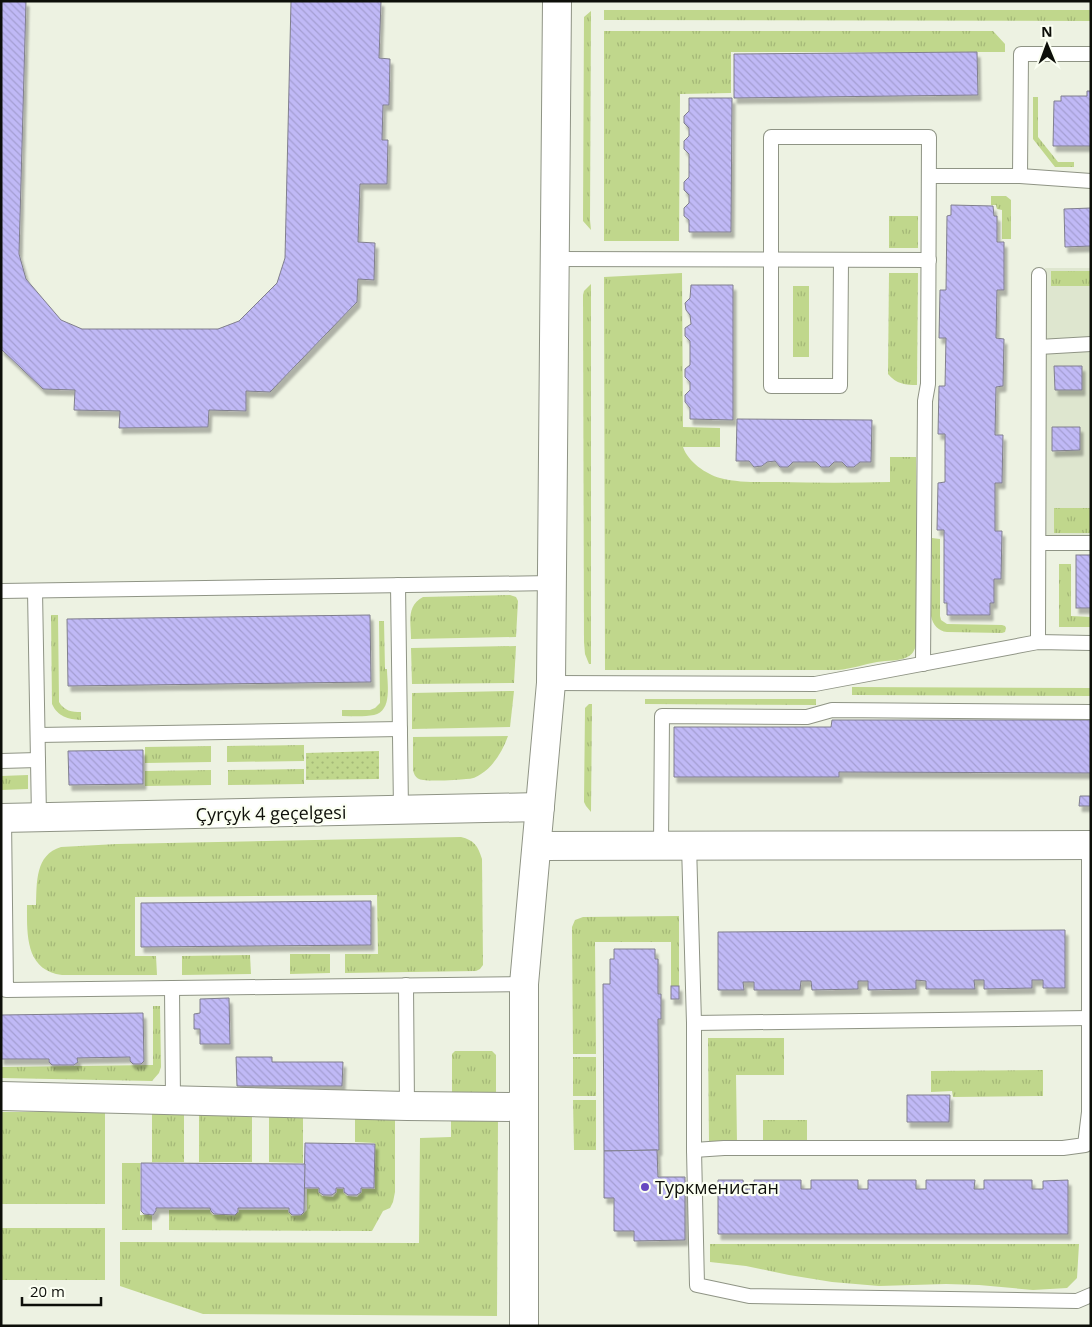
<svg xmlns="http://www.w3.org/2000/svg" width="1092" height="1327" font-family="'Open Sans',sans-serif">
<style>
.built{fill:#dee6cf}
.grass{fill:url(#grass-tufts)}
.park{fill:url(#park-dots)}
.building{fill:url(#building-back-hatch);stroke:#807f8d;filter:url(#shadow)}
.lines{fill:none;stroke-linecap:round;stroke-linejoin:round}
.lane-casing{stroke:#8f9485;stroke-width:16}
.street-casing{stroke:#8f9485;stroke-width:30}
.lane{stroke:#fff;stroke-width:14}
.street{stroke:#fff;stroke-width:28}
.poi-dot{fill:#6648c1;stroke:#fbfff2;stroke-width:2}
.labels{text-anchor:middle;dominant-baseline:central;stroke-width:4.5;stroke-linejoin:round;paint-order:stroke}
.street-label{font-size:18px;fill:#0d0f09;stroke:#fbfff2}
.poi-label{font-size:18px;fill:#0d0f09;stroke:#fbfff2;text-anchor:start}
</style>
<defs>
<pattern id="grass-tufts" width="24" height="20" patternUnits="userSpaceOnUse" patternTransform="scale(1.25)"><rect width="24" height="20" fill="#c0d78c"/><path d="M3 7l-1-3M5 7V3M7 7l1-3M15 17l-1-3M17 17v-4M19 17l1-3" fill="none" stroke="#a4b777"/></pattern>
<pattern id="park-dots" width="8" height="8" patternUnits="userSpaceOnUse" patternTransform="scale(1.25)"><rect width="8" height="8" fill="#c0d78c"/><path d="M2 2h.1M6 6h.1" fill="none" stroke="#a4b777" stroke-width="1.8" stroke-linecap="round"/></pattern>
<pattern id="building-back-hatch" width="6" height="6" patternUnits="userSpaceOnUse" patternTransform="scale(1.25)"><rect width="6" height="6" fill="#c0b9f6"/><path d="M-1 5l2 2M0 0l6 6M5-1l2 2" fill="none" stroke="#a49ed2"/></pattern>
<filter id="shadow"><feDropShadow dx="3" dy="5.5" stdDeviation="1" flood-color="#0004"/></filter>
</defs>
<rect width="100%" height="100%" fill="#edf2e2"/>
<rect class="built" x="1045" y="268" width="46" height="267"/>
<g class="grass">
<path d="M604,10H1091V21L604,20Z"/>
<path d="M591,11L590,220L591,230L583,221L584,17Z"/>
<path d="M604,31H993L1005,44V52H731V93L680,94L679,241H604Z"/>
<path d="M1033,97H1038V137L1058,162H1074V167H1055L1033,139Z"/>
<path d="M991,196H1006L1011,200V239H1002V210L997,209L996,205H991Z"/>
<rect x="889" y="216" width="29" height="32"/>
<rect x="1051" y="271" width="40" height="15"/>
<path d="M682,273L683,427L720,428V447H683C688,462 706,474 720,478C739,483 759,482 778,482C815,483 853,483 890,482V457H916L917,643C915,648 914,653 909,656C899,662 888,660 877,662C864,664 852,669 838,670H605L604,277Z"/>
<path d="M889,273H918L917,385C906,385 896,384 888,374Z"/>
<path d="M591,284V664H589L585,654L584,642L583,295L584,291Z"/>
<rect x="793" y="286" width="16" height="71"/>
<rect x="1054" y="508" width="37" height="25"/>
<path d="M932,538L940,539V616L941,620L947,624L1002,625L1005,626L1006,628L1005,632L1002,633L947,632C938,631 933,625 931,616Z"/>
<path d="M1059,564H1071V616L1091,617V627H1059Z"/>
<path d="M510,595L516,597L518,601L516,637L411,639C411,622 406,606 423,597Z"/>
<path d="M51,615H58L59,702C64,711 72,712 81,712V720C68,719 58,717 52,704Z"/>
<path d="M379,621H384L385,669H387C387,683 393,711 374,715C364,717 352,716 342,716V710H370L375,708L380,703Z"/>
<path d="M516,646L514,683L412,684L411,648Z"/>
<path d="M852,687L1091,688V696L852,695Z"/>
<path d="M514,691L510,727L412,729V693Z"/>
<path d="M645,699H816V705L645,704Z"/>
<path d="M589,704H592L591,812L586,806L584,802L585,710V708Z"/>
<path d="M508,736C503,750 494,766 481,774C477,777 472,779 466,779C458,780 426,782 419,779C415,777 414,774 413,770V737Z"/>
<path d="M304,745V761L227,762V746Z"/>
<path d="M211,746V762L145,763V747Z"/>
<path d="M304,769V784L228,785V770Z"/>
<path d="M211,770V785L145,786V771Z"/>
<path d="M28,775V789L1,790V776Z"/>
<path d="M461,837C474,840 478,846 482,859L483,965L480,969L476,971L345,973V954H378L377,895L135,897V956H156L157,975H62C25,970 27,934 27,905H36C37,882 35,855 61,847L117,844Z"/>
<path d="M679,916V986H671V942H595L596,1054H573L572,927L575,920L583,917Z"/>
<path d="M290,954H330V973L290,974Z"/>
<path d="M250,955L251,974L182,975V956Z"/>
<path d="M153,1006H160L161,1067L159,1073L152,1081L1,1078V1067L153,1065Z"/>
<path d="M708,1038H784V1075H736L737,1143H709Z"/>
<path d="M455,1051H492L496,1055V1094H452V1054Z"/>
<rect x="573" y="1057" width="23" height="39"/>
<path d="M1043,1070V1096L953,1097L952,1091L931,1092V1071Z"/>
<path d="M573,1100H596V1150H574Z"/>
<rect x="152" y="1111" width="32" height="51"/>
<rect x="199" y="1111" width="53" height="51"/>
<rect x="1" y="1112" width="104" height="92"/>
<path d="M269,1112H303V1163L269,1162Z"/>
<path d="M355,1115H395V1192L393,1202L390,1208L383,1211L372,1231L169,1230V1210H210V1212L213,1215H235L239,1212V1210H288V1212L292,1216L302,1215L307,1210V1189H318V1192L322,1196L333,1197L337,1192V1189H343V1192L347,1196L357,1197L362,1192V1189H375V1143L355,1142Z"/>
<path d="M451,1118H498L497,1316L203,1314L120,1286V1242L419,1243L420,1138L451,1137Z"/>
<rect x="763" y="1120" width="44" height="22"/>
<path d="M122,1163H140V1215H152V1230H122Z"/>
<rect x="1" y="1228" width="104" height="52"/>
<path d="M710,1244H1079L1077,1278L1067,1288L1033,1290L979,1285L946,1284L879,1286L832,1282L789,1275L746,1266L710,1262Z"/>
</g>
<path class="park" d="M379,751V779L306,780V753Z"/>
<g class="building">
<path d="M1,1H26L19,254L26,279L61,320L82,329H218L239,321L277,283L285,258L291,1H381L379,58L390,59L389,105H383L382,140H388L387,184H360L358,242L375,243L374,280L358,279L357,302L270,392L246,391V411L209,410L208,427L119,428L120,411L74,410L75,390L43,389L1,349Z"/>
<path d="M977,52L978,95L734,98V54Z"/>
<path d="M1087,91H1091V146H1053L1054,101H1061V96H1087Z"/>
<path d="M689,98H732L731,232H689V220L684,216V208L689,203V195L684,190V182L689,177V154L684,149V141L689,136V128L684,123V116L689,111Z"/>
<path d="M951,205L993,206L994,216H997V242H1004V290H997L996,338L1004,339L1003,386L996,387L995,435H1003L1002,483H995V531H1002L1001,579H994V603H990V615H947V603H944V530H937L938,483L945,482V434H938L939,386H945L946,338H939L940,290H946L947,216L951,215Z"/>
<path d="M1091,208V246L1065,247L1064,209Z"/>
<path d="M691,285H733V420L690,419V408L685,402V395L690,390V382L685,377V369L690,365V341L685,336V328L691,324L690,315L686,310L685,303L690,298Z"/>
<path d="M1054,366H1082V390H1055Z"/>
<path d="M737,419L872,420L871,462H860L854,467H847L842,462H834L829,467H821L816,462H793L788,467H780L775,461L767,462L762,466L754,467L749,461H736Z"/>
<path d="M1052,427H1080V450L1052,451Z"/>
<rect x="1076" y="555" width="15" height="53"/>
<path d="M370,615L371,682L68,686L67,619Z"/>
<path d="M832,720H1091V773L839,772V777H674V727H831Z"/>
<path d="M143,750V784L69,785L68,751Z"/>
<path d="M1080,796H1090V806H1079Z"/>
<path d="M371,901V945L141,947V903Z"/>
<path d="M1065,930V988H1043V980H1032V988L984,989V980H974L975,989H926V981L916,980V989L868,990V981H858V989L812,990L811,981H801L800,990H754V982H743L744,990H718V932Z"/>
<path d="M614,949H655V959H658V994H661V1019H658L659,1150L604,1151L603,984H610V959H614Z"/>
<rect x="671" y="986" width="8" height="13"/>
<path d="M229,998L230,1044H200V1029H194V1014L200,1013V999Z"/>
<path d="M143,1013L144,1061L141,1064H133L130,1061V1057L77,1058L78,1062L74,1065H52L49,1062V1059H1V1015Z"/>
<path d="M236,1057H272V1062H343L342,1086H237Z"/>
<path d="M907,1095H950L949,1122H907Z"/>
<path d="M305,1143L375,1144L374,1188H361V1192L357,1195H348L344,1192V1188H336V1192L332,1195H323L319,1192V1188H304Z"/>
<path d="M657,1150L658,1177H685V1240L634,1241V1231H614V1198H604V1151Z"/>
<path d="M141,1163L305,1164L304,1212L301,1215H292L289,1212V1208H238V1212L235,1215L214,1214L211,1211L210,1208H156V1211L153,1215L144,1214L141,1211Z"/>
<path d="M718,1180H743L744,1189H754V1180H801V1189H811V1180H858V1189H868V1180H916V1189H926V1180H975L974,1189H984V1180H1032V1189H1043V1181L1068,1180V1234H718Z"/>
</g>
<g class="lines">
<g class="lane-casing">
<g id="lane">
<path d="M929,176H1020L1091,181"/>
<path d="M1020,176L1021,54H1091"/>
<path d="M555,259L929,260"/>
<path d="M841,260L840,386H771V137H929L928,384L925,401L923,664"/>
<path d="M1039,347L1091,344"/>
<path d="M1039,543H1091"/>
<path d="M398,585L401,810"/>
<path d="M1,591L552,583"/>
<path d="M35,591L39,817"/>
<path d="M1038,642L1039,275"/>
<path d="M551,683L815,684L1038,642L1091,643"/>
<path d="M38,735L400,729"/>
<path d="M1,761L38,760"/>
<path d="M4,818L6,990L524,984"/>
<path d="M661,845L662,716L807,717L832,710L1091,712"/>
<path d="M689,845L694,1023V1150L724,1148H1063L1085,1145L1089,1112V845"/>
<path d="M406,985L407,1106"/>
<path d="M172,988L173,1099"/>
<path d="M694,1023L1089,1018"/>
<path d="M694,1150L697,1285L749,1296L1077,1301L1091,1295"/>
</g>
</g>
<g class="street-casing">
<g id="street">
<path d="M1,818L540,807"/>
<path d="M537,846L1091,845"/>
<path d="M1,1096L407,1106L524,1107"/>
<path d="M524,1326V984L551,683L557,1"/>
</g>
</g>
<use href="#lane" class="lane"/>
<use href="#street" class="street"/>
</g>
<circle class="poi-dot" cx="645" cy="1187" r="5"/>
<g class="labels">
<g class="street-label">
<text transform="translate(271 813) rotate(-1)">Çyrçyk 4 geçelgesi</text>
</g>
<g class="poi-label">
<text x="655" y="1187">Туркменистан</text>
</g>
</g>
<rect width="1092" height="1327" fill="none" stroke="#0d0f09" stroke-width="5"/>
<g transform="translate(1047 45) rotate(359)" stroke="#fbfff2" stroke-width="4" paint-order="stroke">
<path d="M0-4L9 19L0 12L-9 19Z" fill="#0d0f09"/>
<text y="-8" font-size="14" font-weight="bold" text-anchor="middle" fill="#0d0f09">N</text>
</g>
<path d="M22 1297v8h79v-8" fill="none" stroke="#0d0f09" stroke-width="2.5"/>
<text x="30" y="1297" font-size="15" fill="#0d0f09" stroke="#fbfff2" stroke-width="4" paint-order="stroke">20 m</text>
</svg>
